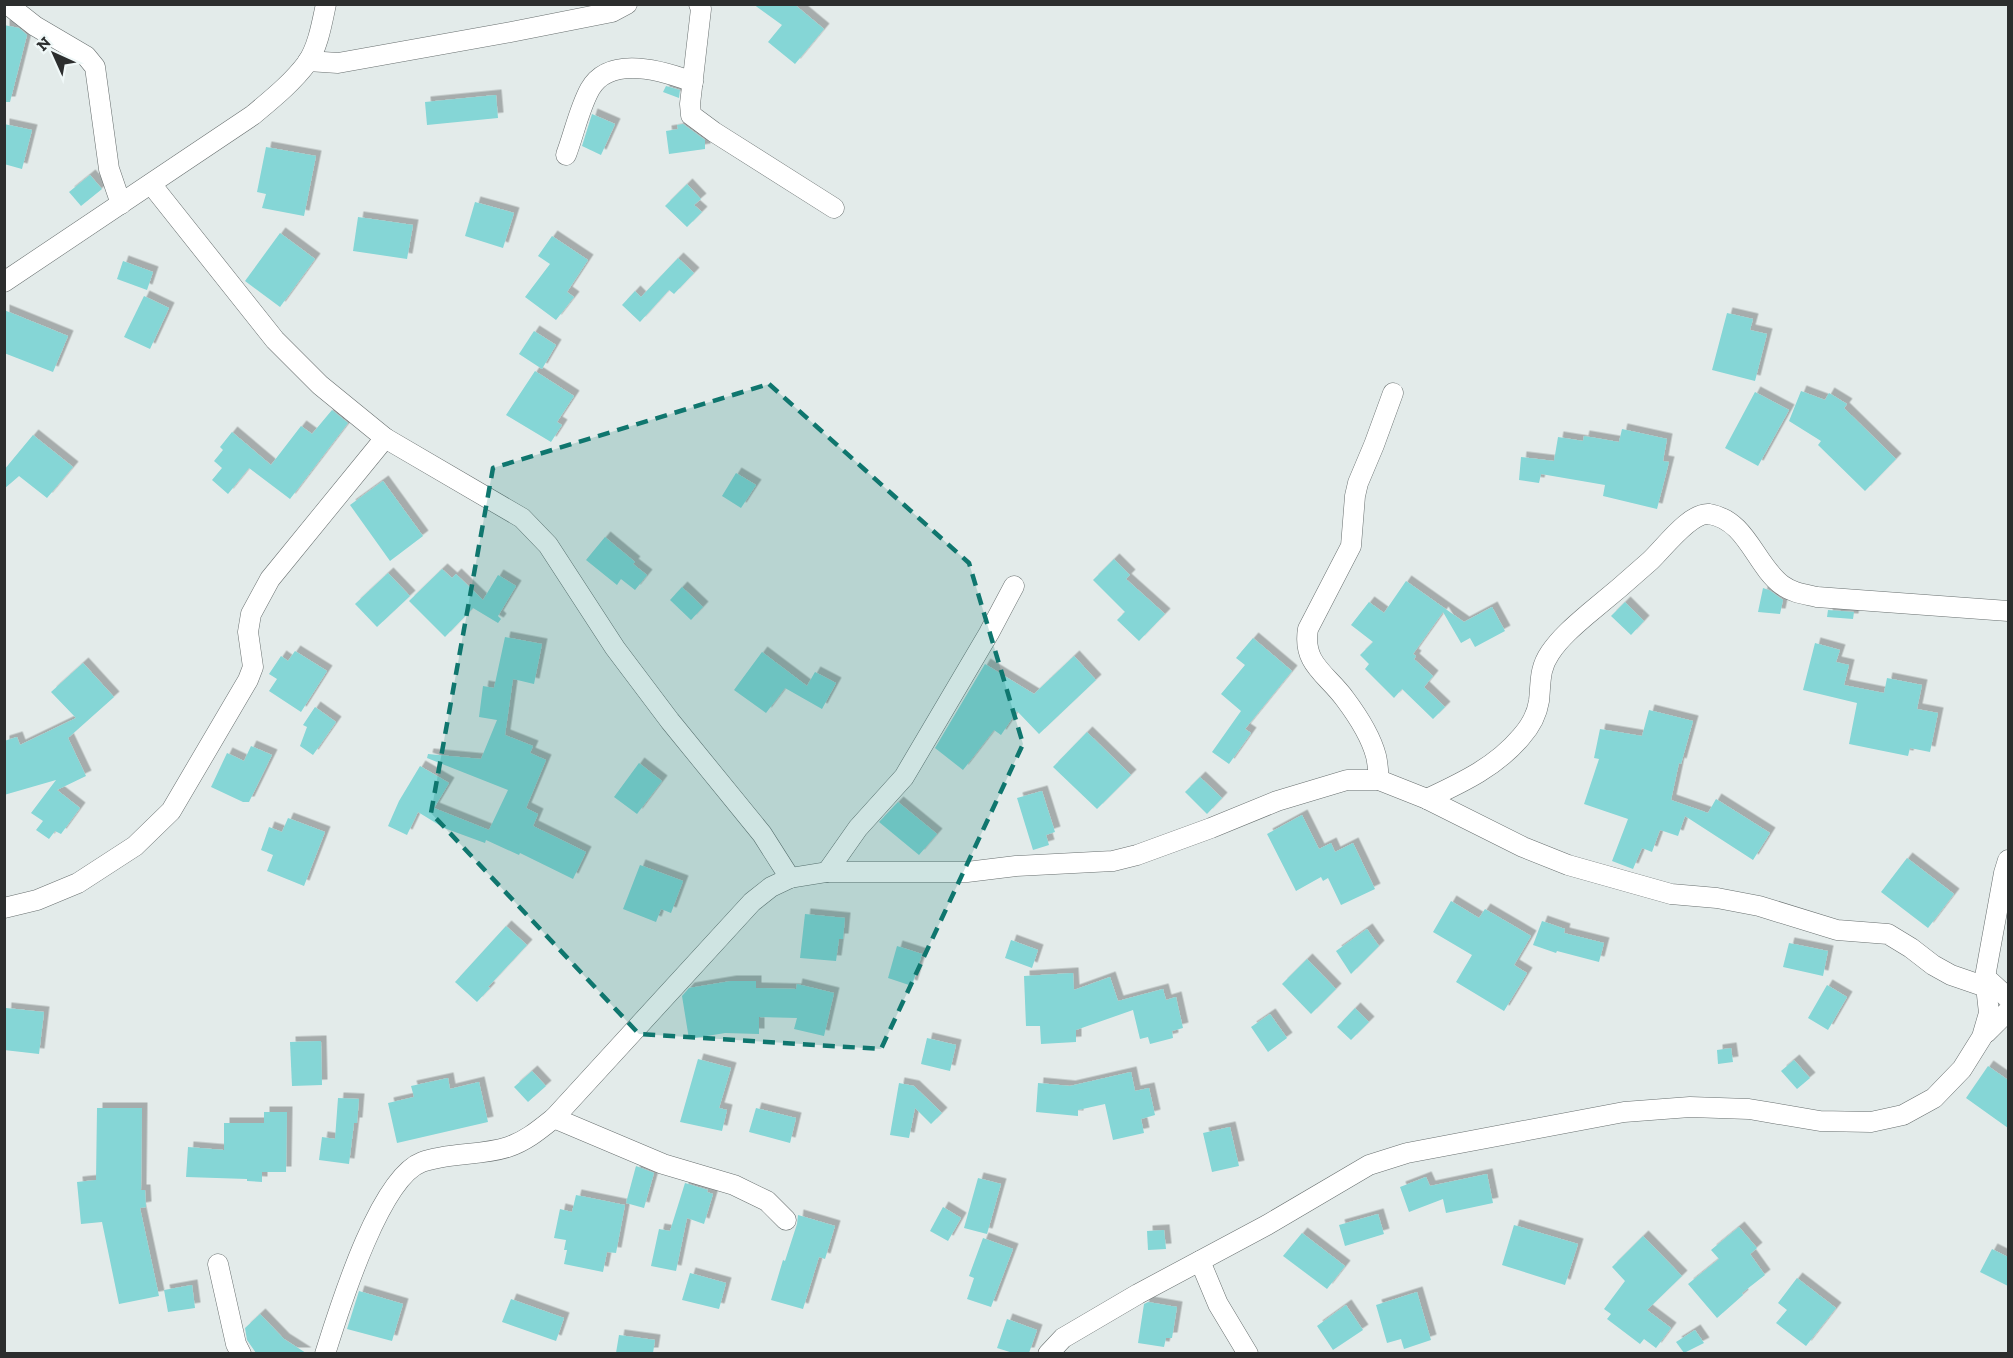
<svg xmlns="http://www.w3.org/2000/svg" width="2013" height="1358" font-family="'Zilla Slab',serif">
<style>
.building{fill:#85d6d6;filter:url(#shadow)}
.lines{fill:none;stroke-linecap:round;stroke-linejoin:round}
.street-casing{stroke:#686f6f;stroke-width:21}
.street{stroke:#fff;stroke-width:20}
.marked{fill:#0f766e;fill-opacity:0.2;stroke:#0f766e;stroke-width:4.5;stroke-dasharray:12 8;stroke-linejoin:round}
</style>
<defs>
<filter id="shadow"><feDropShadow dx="5.5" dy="-5.5" stdDeviation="0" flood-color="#0004"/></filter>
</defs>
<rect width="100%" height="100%" fill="#e3ebea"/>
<g class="building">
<path d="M753,4H794L824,29L795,64L768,42L782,25Z"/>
<path d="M4,25L19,28L27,35L10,102H4Z"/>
<path d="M666,86L680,90L679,98L663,92Z"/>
<path d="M496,95L498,118L427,125L425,102Z"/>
<path d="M592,114L615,124L601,155L582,146Z"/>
<path d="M4,124L32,130L22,169L4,164Z"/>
<path d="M683,124L705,140V149L669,154L666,131L678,129L677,125Z"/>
<path d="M266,147L316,156L304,216L262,208L266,194L257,192Z"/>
<path d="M90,175L102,189L81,206L69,192Z"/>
<path d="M687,184L701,199L694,205L702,212L687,227L665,206Z"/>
<path d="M475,202L514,213L503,248L465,236Z"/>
<path d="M358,217L413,225L407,259L353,251Z"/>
<path d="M280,233L315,259L280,307L245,281Z"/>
<path d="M552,236L588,260L567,292L574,297L556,320L525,297L550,264L538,256Z"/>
<path d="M678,258L694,273L674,294L669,290L640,322L622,305L635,291L641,297Z"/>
<path d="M123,261L153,272L147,290L117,279Z"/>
<path d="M144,296L169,308L150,349L124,337Z"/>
<path d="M4,310L68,336L53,372L4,353Z"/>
<path d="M1727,313L1753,319L1750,330L1767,334L1755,381L1712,370Z"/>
<path d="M534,331L556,345L542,369L519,354Z"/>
<path d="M535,371L574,396L557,422L562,425L551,442L506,415Z"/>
<path d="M1801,391L1825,400L1829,393L1847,404L1844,408L1896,459L1865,491L1818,445L1821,441L1789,421Z"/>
<path d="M1755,392L1789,410L1758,466L1725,448Z"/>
<path d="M332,410L348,423L290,499L249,468L228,494L212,480L222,468L214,461L223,450L220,447L232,432L271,465L301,426L312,434Z"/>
<path d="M1622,429L1667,439L1663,461L1669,462L1657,509L1603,496L1605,485L1541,474L1539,483L1519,480L1521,457L1554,461L1558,437L1583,441L1584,436L1619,442Z"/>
<path d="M33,435L73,467L47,498L19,476L4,489V470Z"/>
<path d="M736,473L756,485L741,508L722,496Z"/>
<path d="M383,481L423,536L390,561L350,505Z"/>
<path d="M605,537L635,562L633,564L647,575L635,590L621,579L617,585L586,560Z"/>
<path d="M1114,559L1130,575L1126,579L1165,614L1139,641L1117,620L1125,612L1093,580Z"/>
<path d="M442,569L452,578L456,574L483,600L498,575L516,586L498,616L501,619L498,623L473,608L445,637L409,601Z"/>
<path d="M388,573L410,596L377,627L355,604Z"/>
<path d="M1406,581L1464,622L1492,607L1505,631L1475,647L1470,638L1461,643L1443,612L1413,654L1416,656L1414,659L1433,676L1424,687L1445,707L1433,719L1402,689L1394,698L1365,669L1369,664L1360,655L1373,642L1351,625L1369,602L1384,613Z"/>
<path d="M682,587L703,607L691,620L670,600Z"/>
<path d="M1763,588L1769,590L1783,600L1780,614L1758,612Z"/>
<path d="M1625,602L1644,621L1631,635L1611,616Z"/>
<path d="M1828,610L1854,612L1853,619L1827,617Z"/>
<path d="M505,637L542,644L534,684L513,679L505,735L533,746L530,753L546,760L526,808L538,814L533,826L586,852L573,879L520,853L519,855L486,840L485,843L444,828L418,812L407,835L388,826L399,801L420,766L449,783L434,808L489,830L508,790L427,758L428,754L481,759L497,720L479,717L483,686L494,688Z"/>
<path d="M1253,638L1292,671L1245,729L1251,733L1229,764L1212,752L1241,711L1221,694L1245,665L1236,658Z"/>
<path d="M1815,643L1840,650L1836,662L1849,665L1844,685L1884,693L1887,678L1922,685L1917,709L1938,713L1930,752L1910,748L1908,756L1849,744L1857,703L1803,690Z"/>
<path d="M295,651L327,671L301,712L269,691L277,679L269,674L281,656L288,661Z"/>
<path d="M762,652L807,686L815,672L836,683L822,709L785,688L766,713L734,690Z"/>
<path d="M1074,656L1096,680L1039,734L1017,711L1001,735L994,730L963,770L935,748L985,664L1034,694Z"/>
<path d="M83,663L114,697L68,738L86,776L57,790L80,808L61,834L55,831L49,839L36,830L43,821L31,813L56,780L4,795V741L17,737L20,745L76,718L51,692Z"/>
<path d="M315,707L336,722L313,755L300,746L307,727L303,725Z"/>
<path d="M1649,710L1693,721L1681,764L1679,763L1671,800L1708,813L1716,799L1770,833L1753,860L1685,816L1678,836L1660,830L1652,852L1642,848L1633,869L1612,861L1628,819L1584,804L1599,759L1594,758L1600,729L1642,736Z"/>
<path d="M1087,732L1131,775L1097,809L1053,767Z"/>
<path d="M251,746L272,755L249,802H243L211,787L227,753L244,761Z"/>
<path d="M639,763L662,781L637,814L614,797Z"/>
<path d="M1200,777L1222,798L1207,814L1185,792Z"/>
<path d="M1042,791L1055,832L1046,835L1049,845L1033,850L1017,798Z"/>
<path d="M898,802L937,834L919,855L879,822Z"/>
<path d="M1302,815L1319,849L1331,843L1335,852L1353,843L1375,889L1341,905L1328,878L1323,881L1321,877L1296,891L1267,834Z"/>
<path d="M288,818L325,832L304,886L267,871L273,855L261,850L269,827L282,832Z"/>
<path d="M1907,858L1954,894L1928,928L1881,892Z"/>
<path d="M640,865L683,881L671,913L661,909L656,922L623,909Z"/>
<path d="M1451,901L1479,918L1485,909L1531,936L1514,965L1527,973L1504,1011L1456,982L1472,955L1433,932Z"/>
<path d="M805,914L845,918L843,939H839L836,961L800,958Z"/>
<path d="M1542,921L1565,929L1564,933L1604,943L1599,962L1557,951L1556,953L1533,945Z"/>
<path d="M506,926L527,945L488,987L490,988L477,1002L455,982Z"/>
<path d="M1367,929L1379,946L1351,974L1336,951Z"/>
<path d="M1011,940L1038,950L1032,968L1005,958Z"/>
<path d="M1789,943L1828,951L1823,976L1783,967Z"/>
<path d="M897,946L922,954L912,986L888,978Z"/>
<path d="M1307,959L1336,989L1311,1014L1282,984Z"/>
<path d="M1073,973L1074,990L1110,977L1118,1001L1163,989L1166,1000L1176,997L1183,1028L1172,1031L1173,1038L1150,1044L1148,1037L1140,1039L1133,1010L1076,1030V1042L1041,1044L1040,1026H1026L1024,976Z"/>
<path d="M731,981H756V988L796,989L797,984L834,993L824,1036L794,1029L797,1018L759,1017V1034L725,1033L689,1039L682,996L689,988Z"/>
<path d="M1827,985L1847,997L1828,1030L1808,1018Z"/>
<path d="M6,1008L44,1012L39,1054L4,1050Z"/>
<path d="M1355,1008L1369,1022L1351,1040L1337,1027Z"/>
<path d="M1270,1014L1287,1038L1268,1052L1251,1027Z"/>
<path d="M927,1038L956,1045L950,1071L921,1064Z"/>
<path d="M321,1041L322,1085L292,1086L290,1042Z"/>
<path d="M1731,1048L1733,1062L1718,1064L1717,1050Z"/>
<path d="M698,1059L731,1068L719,1108L727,1110L722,1131L680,1122Z"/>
<path d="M1794,1060L1810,1078L1797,1089L1781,1071Z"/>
<path d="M1988,1066L2008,1080V1128L1966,1098Z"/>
<path d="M532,1071L546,1086L528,1102L514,1087Z"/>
<path d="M1131,1072L1135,1091L1149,1088L1155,1115L1141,1119L1144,1133L1113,1140L1105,1104L1078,1110V1116L1036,1112L1038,1083L1070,1086Z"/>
<path d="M448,1078L450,1089L479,1082L488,1122L397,1143L388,1103L414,1097L411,1086Z"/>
<path d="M899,1083L914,1086L942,1113L931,1124L915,1108L909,1138L890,1135Z"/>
<path d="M338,1098L359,1099L357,1123H354L349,1164L319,1160L322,1137L335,1139Z"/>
<path d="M97,1108H142L141,1190H145L146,1207L140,1208L159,1296L119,1304L102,1222L81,1224L77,1182L96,1180Z"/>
<path d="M756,1108L796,1118L790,1143L749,1132Z"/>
<path d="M264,1112H287L286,1172H262V1182L247,1181V1179L186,1177L188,1147L224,1150V1123H264Z"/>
<path d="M1230,1127L1239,1166L1212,1172L1203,1133Z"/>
<path d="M636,1166L654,1173L644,1208L626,1203Z"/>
<path d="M1487,1174L1493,1203L1446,1213L1443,1199L1409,1212L1400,1187L1426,1177L1430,1186Z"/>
<path d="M978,1178L1001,1184L987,1234L964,1228Z"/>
<path d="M685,1183L708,1190L707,1192L713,1194L704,1224L687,1218L676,1271L651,1266L659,1229L670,1231Z"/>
<path d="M576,1195L625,1205L616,1253L607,1252L603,1272L564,1264L567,1250H564L566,1240L554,1238L560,1209L572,1212Z"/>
<path d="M943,1207L961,1218L948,1241L930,1231Z"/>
<path d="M1378,1214L1384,1234L1345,1246L1339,1225Z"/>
<path d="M798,1215L835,1226L825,1259L819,1257L803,1309L771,1300L783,1260L785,1261L797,1224Z"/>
<path d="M1514,1225L1578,1244L1565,1285L1502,1265Z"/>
<path d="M1739,1227L1757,1248L1750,1254L1765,1275L1742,1293L1743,1295L1717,1318L1688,1284L1719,1259L1711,1250Z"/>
<path d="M1164,1230L1166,1249L1148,1250L1147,1231Z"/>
<path d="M1302,1233L1345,1266L1327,1289L1283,1256Z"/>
<path d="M1643,1236L1682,1276L1647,1310L1671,1328L1656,1348L1644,1339L1640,1344L1607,1319L1611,1314L1604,1309L1625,1281L1612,1267Z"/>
<path d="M983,1238L1013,1249L991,1307L967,1299L974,1278L969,1276Z"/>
<path d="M1992,1249L2008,1257V1286L1980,1272Z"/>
<path d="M690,1273L726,1283L719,1309L682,1300Z"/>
<path d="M1797,1278L1836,1308L1806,1346L1776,1323L1787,1310L1778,1303Z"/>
<path d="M192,1285L195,1308L168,1312L164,1290Z"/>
<path d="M359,1291L403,1304L392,1341L347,1329Z"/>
<path d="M1417,1292L1431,1340L1404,1349L1401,1339L1387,1343L1376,1305Z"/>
<path d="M511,1299L564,1318L556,1341L502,1322Z"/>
<path d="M1148,1302L1177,1307L1172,1338H1166L1164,1347L1138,1343L1144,1304Z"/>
<path d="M1346,1305L1363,1330L1333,1350L1317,1326Z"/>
<path d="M260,1314L284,1339L306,1353H256L247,1340L245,1328Z"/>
<path d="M1007,1319L1037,1330L1029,1353H1013L997,1348Z"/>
<path d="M1695,1330L1704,1343L1684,1353L1676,1342Z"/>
<path d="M619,1335L655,1340L653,1353H616Z"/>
</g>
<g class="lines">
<g class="street-casing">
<g id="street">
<path d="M7,4L35,26L86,56L95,67L109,169L121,204"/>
<path d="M699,4L701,9L690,104L691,115L714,132L834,208"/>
<path d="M308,61L338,63L511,32L612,12L627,4"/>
<path d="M566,155C574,134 579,109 590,89C610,54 664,71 693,82"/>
<path d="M151,184L275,340L320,385L385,438L522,518L548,545L615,648L670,721L762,834L790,878"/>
<path d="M4,282L253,115C272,99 292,83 307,63C318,47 322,23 326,4"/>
<path d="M1379,780C1378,772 1378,764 1376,756C1371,737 1357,715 1345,699C1327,674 1302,664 1308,629L1351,546L1355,496L1358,483L1374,445L1393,393"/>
<path d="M1427,799C1461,783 1496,767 1521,737C1530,727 1537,714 1539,701C1541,683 1539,669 1550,653C1560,638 1574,626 1588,614C1609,597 1630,579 1650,561C1664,548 1690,512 1709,514C1747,520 1755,565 1782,585C1793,593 1804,594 1817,597L2008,611"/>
<path d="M827,872L858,828L904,777L989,633L1014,586"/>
<path d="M4,908L37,900L78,883L135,846L171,811L248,680L253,667L248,632L251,614L270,579L385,438"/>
<path d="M1985,977L2008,998"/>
<path d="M1986,1033L2008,1011"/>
<path d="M554,1118L663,1164L734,1185L767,1201L786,1220"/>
<path d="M1200,1261L1218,1304L1248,1354"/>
<path d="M218,1264L236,1344L241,1354"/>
<path d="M325,1354C339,1310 379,1178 422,1162C450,1152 480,1156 508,1147C526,1141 539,1130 554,1118L752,902L771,887L790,878L827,872H967L1016,866L1113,861L1137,855L1211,828L1277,801L1347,780H1379L1427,799L1523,847L1568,865L1671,894L1717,898L1759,906L1837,930L1888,934L1911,948L1933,965L1951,975L1986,987"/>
<path d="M1048,1354L1063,1338L1138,1294L1267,1225L1369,1165L1407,1153L1624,1112L1690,1107L1749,1109L1820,1121L1871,1122L1903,1115L1934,1098L1962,1069L1982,1037L1989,1013L1985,977L2004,873L2008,860"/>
</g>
</g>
<use href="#street" class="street"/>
</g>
<path class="marked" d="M769,384L969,563L1023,744L881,1049L639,1034L431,813L493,468Z"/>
<rect width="2013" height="1358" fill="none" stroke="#2c2e2e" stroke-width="12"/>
<g transform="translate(54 54) rotate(315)" stroke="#f0f8f8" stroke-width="4.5" paint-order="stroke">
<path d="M0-4.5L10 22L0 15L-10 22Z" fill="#2c2e2e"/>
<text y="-9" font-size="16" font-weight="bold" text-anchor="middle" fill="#2c2e2e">N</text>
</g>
</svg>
